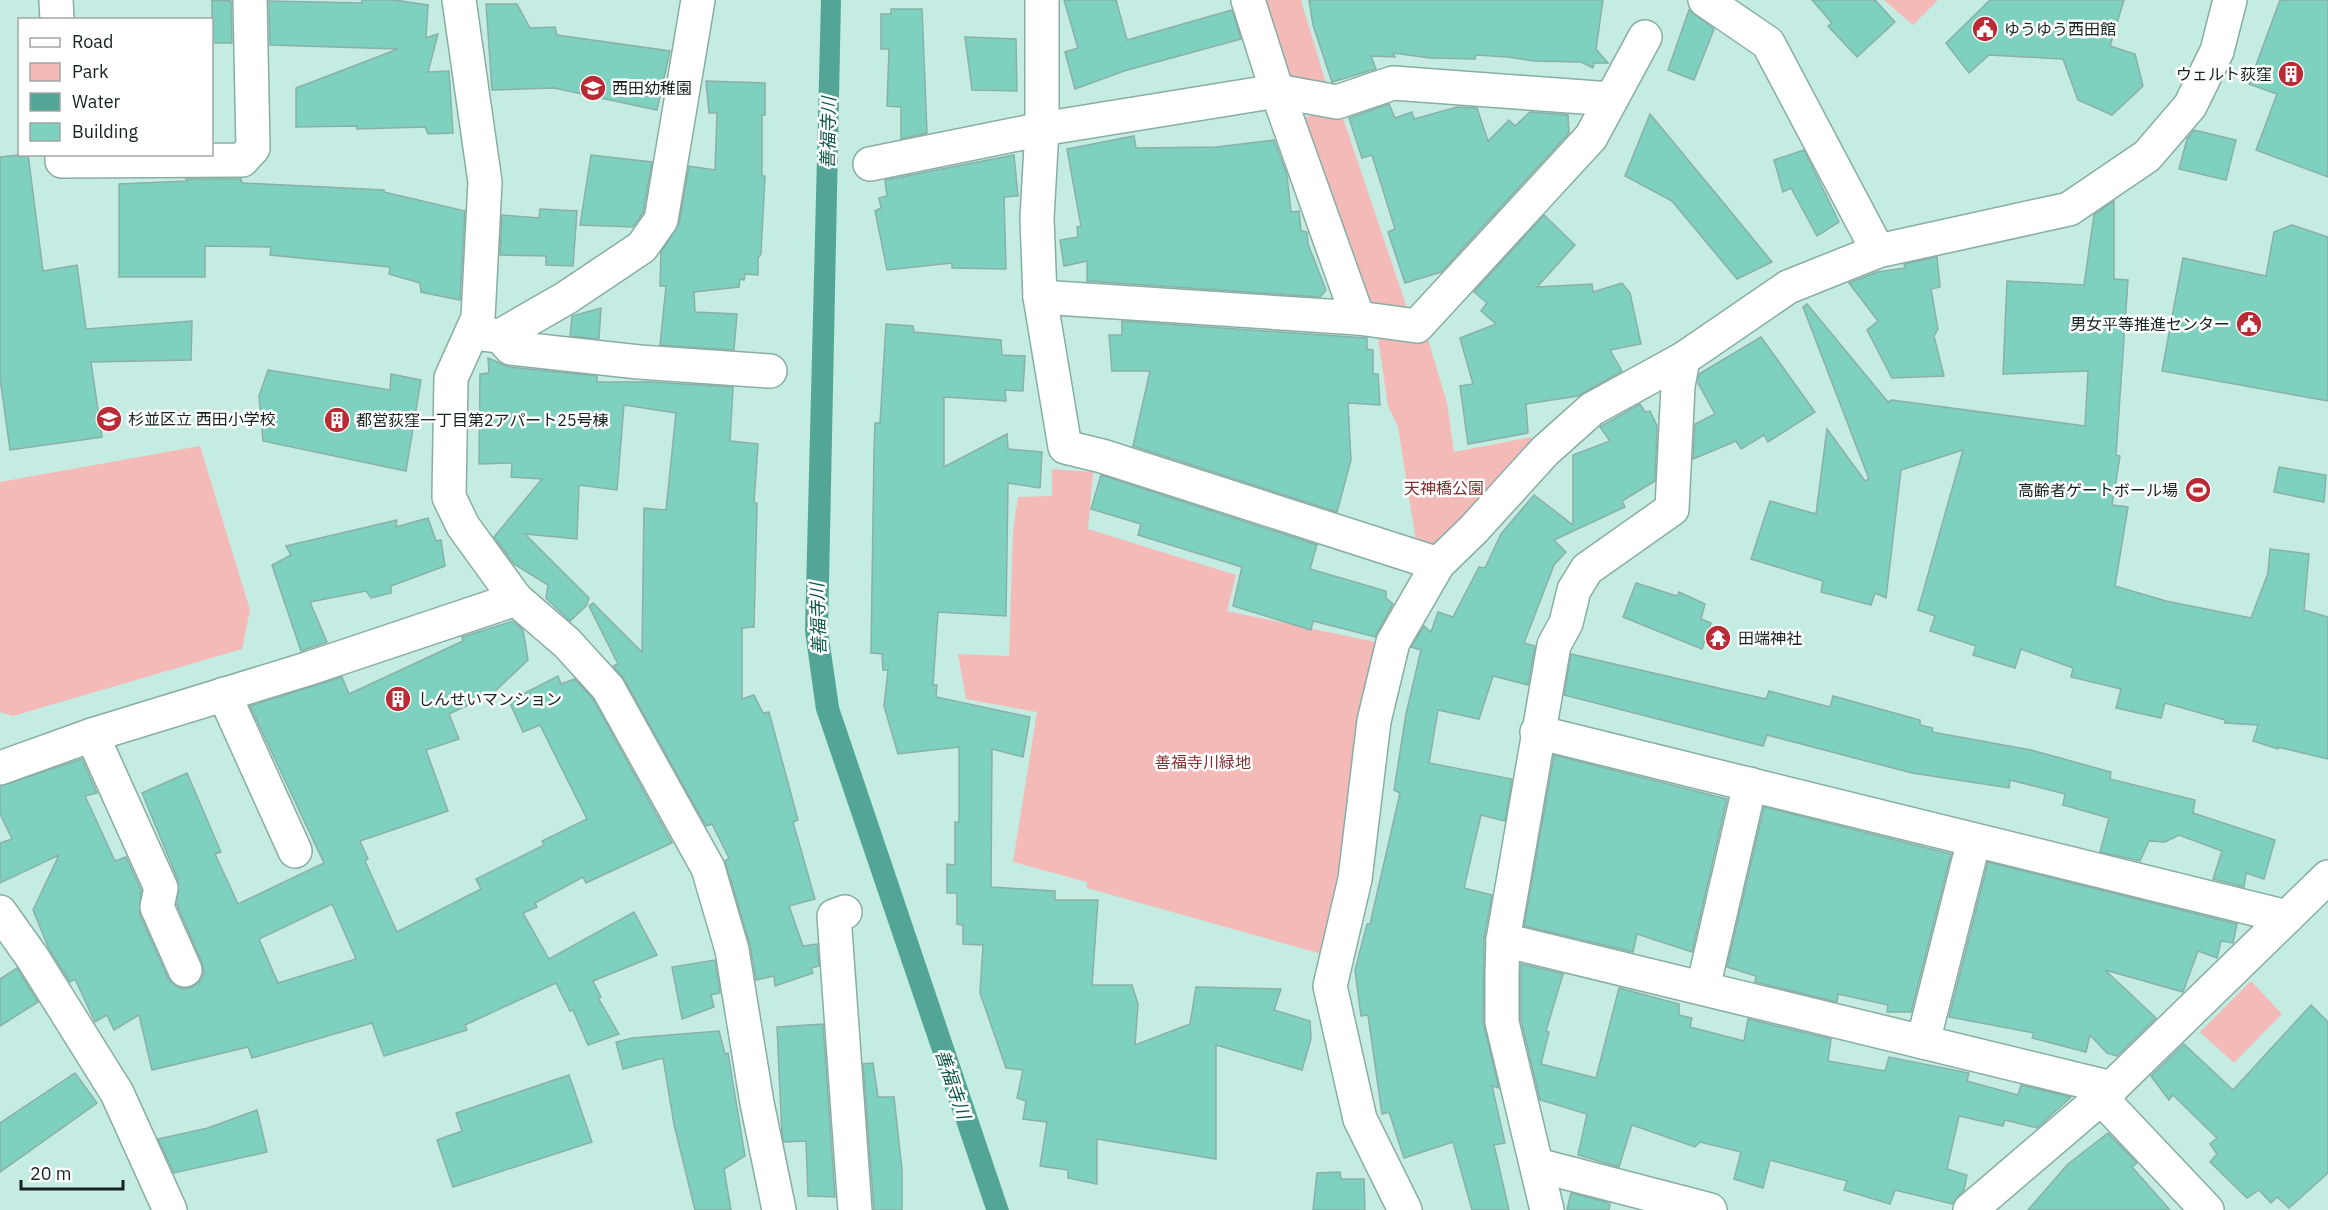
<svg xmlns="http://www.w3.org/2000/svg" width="2328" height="1210" font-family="'IBM Plex Sans','Noto Sans JP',sans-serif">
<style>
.green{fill:#f4bab7}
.water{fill:#53a695}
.building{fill:#7ed1bf;stroke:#8ab0a7;stroke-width:1.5;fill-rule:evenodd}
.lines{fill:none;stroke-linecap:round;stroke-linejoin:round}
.minor-casing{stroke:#88aea4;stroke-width:36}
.minor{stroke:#fff;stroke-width:33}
.labels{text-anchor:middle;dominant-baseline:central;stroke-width:5;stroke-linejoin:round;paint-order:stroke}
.poi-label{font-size:16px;fill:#142320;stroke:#fff;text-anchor:start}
.park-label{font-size:16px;fill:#822f30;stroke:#fff}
.water-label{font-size:18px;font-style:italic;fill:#0f564a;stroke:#fff}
</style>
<rect width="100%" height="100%" fill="#c5ece2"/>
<g class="green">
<path d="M1258,0H1301L1327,87L1286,80Z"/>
<path d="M1884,0H1938L1913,25Z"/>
<path d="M1317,113L1343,118L1407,308L1376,305L1362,297L1303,118Z"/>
<path d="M1377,331L1427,336L1447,403L1454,452L1531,437L1534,440L1441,549L1417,548L1398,427L1388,406Z"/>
<path d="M200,446L250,610L242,649L13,716L0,712V482Z"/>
<path d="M1052,469L1093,472L1088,529L1236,575L1227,611L1385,644L1322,954L1087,888V882L1013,862L1037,712L966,699L958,654L1009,656L1013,531L1018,497L1052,496Z"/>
<path d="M2251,981L2282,1014L2234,1063L2200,1032Z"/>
</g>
<path class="water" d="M821,0H841L828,631L839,707L1009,1210H986L816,710L805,631Z"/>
<g class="building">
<path d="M212,0L231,1L232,43H212Z"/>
<path d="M362,0H394L428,5L426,38L438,34L428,72L449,71L453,133L428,134L425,127L357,129V126L296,127V88L398,49L270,45L269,1L362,3Z"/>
<path d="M1064,0H1116L1127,40L1232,10L1241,39L1124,71L1075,89L1065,52L1078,48Z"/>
<path d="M1309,0H1603L1596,49L1608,63H1594L1593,68L1581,62L1534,61L1508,57L1476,55L1475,59L1430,58L1393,53L1395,57L1371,56L1376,69L1332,82L1313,25Z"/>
<path d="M1812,0H1875L1895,22L1857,57L1828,26L1832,23Z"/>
<path d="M1990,0H2124L2110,46L2135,54L2143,86L2112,115L2078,100L2063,59L1989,55L1969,73L1946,43Z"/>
<path d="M2280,0H2328V177L2256,150L2277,94L2249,84Z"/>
<path d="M486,4H517L530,28L555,27L557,35L670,51L657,110L554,88L492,90Z"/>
<path d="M891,9H922L927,133L901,139V107L887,106L889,49H881V14H891Z"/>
<path d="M1689,10L1714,29L1694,80L1668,70Z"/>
<path d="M965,37L1016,39L1017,91L972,90Z"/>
<path d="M706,81L765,83V115H762V176H765L761,254L758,258V275L745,274L744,280L740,279L739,287L694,292L695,312L737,314L734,350L660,345L666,286H660L661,252L679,224L689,166L715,170L717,113H709Z"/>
<path d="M1389,104L1395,118L1412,112L1414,119L1457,107L1477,108L1488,141L1509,120L1515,126L1530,112L1568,115L1569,133L1441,272L1405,283L1388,232L1395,229L1372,155L1362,158L1349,118Z"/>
<path d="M1650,114L1727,207L1772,262L1737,279L1672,201L1625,176Z"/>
<path d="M2194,130L2236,140L2226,180L2179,169L2187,139Z"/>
<path d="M1134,136L1136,148L1217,147L1274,140L1287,175L1291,212L1299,211L1301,231L1307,232L1308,244L1326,290L1320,297L1087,281V261L1064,266L1060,240L1078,237L1077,227L1081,226L1067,149Z"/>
<path d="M1804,150L1839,222L1817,236L1791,188L1783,192L1774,160Z"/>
<path d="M28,154L43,271L77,265L86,329L192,321L191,360L91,362L102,437L10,450L0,378V157Z"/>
<path d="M591,155L652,162L643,213L633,227L580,225Z"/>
<path d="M1014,155L1018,196L1004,197L1006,269L952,268V263L887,270L875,211L881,208L879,198L887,196L885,180Z"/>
<path d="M186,179H241L242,183L384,190V192L465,211L460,300L421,292L420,283L389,274L390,267L270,255L271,247L205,246V277H119V184L187,181Z"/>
<path d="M2114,201V279L2128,280L2116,455L2120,456L2112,505L2128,507L2115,586L2166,601L2251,618L2268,573L2270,549L2309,554L2304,610L2328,617V759L2278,747V749L2253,741L2258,725L2225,723V720L2165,703L2161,718L2116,708L2121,689L2071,677L2073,668L2021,649L2015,668L1973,655L1976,646L1930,631L1935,616L1918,610L1963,450L1901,470L1886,598L1875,593L1871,605L1821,592L1823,581L1751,559L1770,501L1816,514L1827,429L1865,481L1869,479L1803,307L1807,304L1888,402L1892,400L2085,426L2088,371L2003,374L2007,281L2084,285L2094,215Z"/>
<path d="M540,209L577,211L573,266L546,265V256L500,255L502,215L539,218Z"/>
<path d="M1544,215L1575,245L1537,287L1592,284L1593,292L1622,283L1630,293L1641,344L1610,350L1622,371L1578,396L1526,404L1528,433L1468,444L1460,386L1473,384L1460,338L1496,324L1481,311L1487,303L1474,292Z"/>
<path d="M2292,225L2328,237V401L2162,371L2183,258L2266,276L2274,232Z"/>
<path d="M1937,257L1940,287L1931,289L1938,329L1934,336L1944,376L1892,378L1867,330L1878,321L1849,283L1877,272L1905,268L1904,264Z"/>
<path d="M601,308L599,339L570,336L572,316Z"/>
<path d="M1122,321L1367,338V349L1373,350V374H1378L1380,405L1348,403L1351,460L1337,512L1133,446L1150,371H1112L1109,335H1122Z"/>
<path d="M886,324L913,326L914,332L1001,340L1002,355L1025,356L1023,391L1005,390L1006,401L944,397V467L1007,434L1008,449L1042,452L1040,488L1008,483L1006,616L938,612L933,685H937L936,697L1030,717L1023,757L992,749L991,887L1055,891V900H1098L1092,985H1132L1138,1004L1135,1045L1190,1024L1196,987L1281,989L1274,1010L1310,1021L1311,1039L1302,1070L1216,1045V1159L1097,1139V1184L1068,1178V1170L1040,1166L1047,1122L1023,1119L1026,1101L1017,1098L1023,1070L1006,1068L980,993L983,945L963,944V925L957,924V893H947V864L955,865V822H959V747L898,754L884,706L888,670H883L882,654L871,653L874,452L875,423H880Z"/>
<path d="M1761,337L1815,412L1768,442L1764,435L1741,449L1736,441L1693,459L1695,424L1715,414L1698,383L1699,374Z"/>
<path d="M488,358L509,367L597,376V382H651L733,387L730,441L758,444L754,502L757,503L754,627L742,628V699L754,695L763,713L769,712L798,820L793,822L815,899L789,906L803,946L817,944L819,966L811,968L813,973L775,986L774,976L756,980L750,945L725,861L729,858L712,824L706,826L624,679L613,666L618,664L589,606L593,603L642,652L644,508L666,510L676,413L624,405L617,490L579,485L577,539L525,534L589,598L586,606L570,621L546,598L548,585L514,564L494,537L542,479L511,477L512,463L479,464L480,374L489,373Z"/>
<path d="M268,370L390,390L391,374L421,380L406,471L263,441L259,396Z"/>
<path d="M1640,404L1645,412L1650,411L1657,426L1655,481L1622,501L1625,507L1554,540L1566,552L1554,565L1524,643L1535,646L1528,685L1493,676L1479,719L1438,710L1429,763L1512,779L1505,821L1481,815L1464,888L1492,895L1484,939L1483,1022L1499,1088L1492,1086L1505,1143L1494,1145L1509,1210H1472L1453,1142L1404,1158L1389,1112L1382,1114L1368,1015L1361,1016L1355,970L1367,924H1370L1400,793L1394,790L1406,714L1421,650L1411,647L1424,626L1431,632L1438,612L1453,617L1479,567L1485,568L1501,534L1534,495L1573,525V455L1610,441L1600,427Z"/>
<path d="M2279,467L2326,475L2324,502L2274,492Z"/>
<path d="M1101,475L1317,545L1310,569L1386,591V598L1393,604L1375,637L1313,621L1311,630L1233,606L1242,567L1138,535L1141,524L1091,509Z"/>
<path d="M428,518L436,541L441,540L445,566L391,586V593L371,598L366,591L310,602L327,642L301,651L272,565L291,555L286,546L397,520L396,527Z"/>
<path d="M1636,583L1677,596L1679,592L1705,604L1701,619L1711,623L1702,649L1623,617Z"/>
<path d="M513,621L523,630L528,660L492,694L449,714L459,739L426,750L448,811L360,841L368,859L365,861L397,932L481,889L476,879L544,845L542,841L587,819L540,725L523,732L509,701L558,676L561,684L575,679L593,699L672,843L586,883L583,877L535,903L537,907L523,913L549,959L634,912L657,955L593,981L601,997L598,998L619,1034L588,1045L573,1010L570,1011L556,983L465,1025L467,1030L384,1056L372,1023L252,1058L248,1047L152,1070L139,1015L114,1030L107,1015L95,1022L75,979L70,982L49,949L33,910L59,855L0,883V843L12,839L0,814V786L82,759L97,793L85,796L115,861L126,857L141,890L140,915L168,978L174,985L182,989L192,987L200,981L204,973L202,963L177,905L178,880L142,793L187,773L221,852L215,854L238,904L324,863L250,706L342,677L349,694L463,641L462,637ZM332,904L356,959L278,983L259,939Z"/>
<path d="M1571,654L1766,699L1769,691L1830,707L1833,696L1920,720V725L1933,728L1932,732L2031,750L2111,772L2110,779L2195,800L2193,813L2275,840L2264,879L2246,873L2244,887L2213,879L2222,851L2179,835L2165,842L2149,841L2140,861L2100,852L2109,818L2063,805L2065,794L2010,780L2009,788L1912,773L1767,735L1763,746L1564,695Z"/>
<path d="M1554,755L1727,799L1692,952L1637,934L1633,952L1524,926Z"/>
<path d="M1764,807L1951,854L1911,1012H1887L1888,1005L1838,994L1837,1002L1755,982L1756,976L1727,967Z"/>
<path d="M1988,862L2237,924L2233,943L2221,941L2217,958L2198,951L2183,992L2105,970L2156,1018L2117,1056L2107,1053L2090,1035L2086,1052L2032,1038L2034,1033L1949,1017Z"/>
<path d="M715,960L720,993L711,995L714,1007L682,1019L672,967Z"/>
<path d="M1521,964L1563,974L1546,1031L1549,1032L1541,1064L1596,1078L1619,988L1679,1004V1015L1692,1018L1690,1027L1744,1041L1748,1019L1831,1039L1828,1061L1885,1071L1889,1057L1969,1073L1967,1081L2018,1095L2021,1085L2071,1097L2037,1128L2005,1120L2003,1126L1959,1116L1947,1169L1967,1175L1964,1190L1952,1204L1895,1190L1890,1204L1844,1190L1847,1181L1770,1160L1763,1188L1734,1179L1741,1152L1700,1142L1695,1147L1632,1125L1619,1167L1578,1155L1587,1114L1540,1100L1521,1020Z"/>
<path d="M17,968L38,1002L0,1026V979Z"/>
<path d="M2311,1005L2328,1022V1173L2289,1208L2277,1197L2271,1203L2259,1190L2247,1198L2210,1162L2217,1154L2210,1144L2217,1138L2173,1095L2169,1100L2151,1076L2184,1044L2233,1090Z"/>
<path d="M823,1024L835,1197L808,1196L806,1141L784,1142L782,1134L777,1027Z"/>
<path d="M719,1031L725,1054L728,1053L745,1156L724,1169L731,1210H695L674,1124L663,1058L623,1069L616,1042L632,1038Z"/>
<path d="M873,1063L878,1097H894L902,1170V1210H874L863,1064Z"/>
<path d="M75,1073L97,1103L0,1172V1123Z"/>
<path d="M569,1075L592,1142L453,1187L437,1140L462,1131L456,1113Z"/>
<path d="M257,1110L267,1152L174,1173L158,1139L208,1128Z"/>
<path d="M2108,1133L2137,1163L2132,1167L2170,1210H2028L2068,1164Z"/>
<path d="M1340,1172L1341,1179H1364L1365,1210H1313L1317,1173Z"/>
<path d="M1571,1193L1610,1203L1609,1210H1567Z"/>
</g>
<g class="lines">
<g class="minor-casing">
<g id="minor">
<path d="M56,0L57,20"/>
<path d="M459,0L485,182L478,318L451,378L449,497L463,526L516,599L567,643L608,688L708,868L732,950L757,1103L779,1210"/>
<path d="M1042,0V129L1037,218L1040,297L1065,447L1102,456L1438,564"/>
<path d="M1248,0L1277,91L1358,318"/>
<path d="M1705,0L1768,43L1878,251"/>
<path d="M62,154V161L242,160L253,148L250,0"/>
<path d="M870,164L1042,129L1277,91L1337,102L1393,83L1611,99"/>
<path d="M1040,297L1358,318L1417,326L1591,137L1645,37"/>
<path d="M473,333L500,336L566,298L642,247L661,220L698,0"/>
<path d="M500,336L511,348L639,362L770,371"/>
<path d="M224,694L295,851"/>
<path d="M1537,732L2287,917"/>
<path d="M92,735L161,888L157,907L185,970"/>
<path d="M0,768L92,735L307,669L516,599"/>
<path d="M0,912L32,957L117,1093L170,1210"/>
<path d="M845,912L834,916L855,1210"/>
<path d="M1503,940L2112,1088"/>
<path d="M1703,988L1750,784"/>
<path d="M1923,1042L1974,840"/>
<path d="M2101,1098L2207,1210"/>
<path d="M1537,1165L1710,1210"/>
<path d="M1405,1210L1360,1119L1330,986L1355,879L1374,721L1393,642L1438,564L1474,529L1545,451L1592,409L1683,359L1788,287L1878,251L2069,209L2147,156L2190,106L2217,51L2230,0"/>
<path d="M1547,1210L1502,1022V974L1503,940L1554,645L1566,623L1574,590L1587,569L1672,509L1678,386L1683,359"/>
<path d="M1970,1210L2101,1098L2328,877"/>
</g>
</g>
<use href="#minor" class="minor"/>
</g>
<defs>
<g id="civic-disc" transform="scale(1.35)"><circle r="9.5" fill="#bb2b36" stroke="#fff"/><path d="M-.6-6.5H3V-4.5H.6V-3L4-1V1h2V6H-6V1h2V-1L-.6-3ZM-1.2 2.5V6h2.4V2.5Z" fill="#fff"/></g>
<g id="building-disc" transform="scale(1.35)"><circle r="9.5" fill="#bb2b36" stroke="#fff"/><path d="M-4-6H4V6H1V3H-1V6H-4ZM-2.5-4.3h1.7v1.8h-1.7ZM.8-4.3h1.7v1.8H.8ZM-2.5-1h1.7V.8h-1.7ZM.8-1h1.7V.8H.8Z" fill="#fff"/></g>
<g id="school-disc" transform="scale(1.35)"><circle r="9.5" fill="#bb2b36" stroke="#fff"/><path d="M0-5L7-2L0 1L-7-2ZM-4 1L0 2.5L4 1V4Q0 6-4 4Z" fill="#fff"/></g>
<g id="stadium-disc" transform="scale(1.35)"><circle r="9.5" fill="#bb2b36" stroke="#fff"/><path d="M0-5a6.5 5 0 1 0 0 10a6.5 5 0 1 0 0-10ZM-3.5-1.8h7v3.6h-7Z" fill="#fff"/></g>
<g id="temple-disc" transform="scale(1.35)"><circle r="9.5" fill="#bb2b36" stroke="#fff"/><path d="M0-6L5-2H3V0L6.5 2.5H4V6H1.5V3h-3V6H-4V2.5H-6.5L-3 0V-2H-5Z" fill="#fff"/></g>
</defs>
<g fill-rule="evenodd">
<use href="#civic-disc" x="1985" y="29"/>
<use href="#building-disc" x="2291" y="74"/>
<use href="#school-disc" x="593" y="88"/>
<use href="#civic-disc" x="2249" y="324"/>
<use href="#school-disc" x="109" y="419"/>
<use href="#building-disc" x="337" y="420"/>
<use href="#stadium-disc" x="2198" y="490"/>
<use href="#temple-disc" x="1718" y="638"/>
<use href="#building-disc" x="398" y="699"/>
</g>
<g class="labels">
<g class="poi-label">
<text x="2004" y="29">ゆうゆう西田館</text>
<text x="2272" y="74" text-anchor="end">ウェルト荻窪</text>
<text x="612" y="88">西田幼稚園</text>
<text x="2230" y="324" text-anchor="end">男女平等推進センター</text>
<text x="128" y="419">杉並区立 西田小学校</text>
<text x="356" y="420">都営荻窪一丁目第2アパート25号棟</text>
<text x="2178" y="490" text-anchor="end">高齢者ゲートボール場</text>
<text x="1738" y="638">田端神社</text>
<text x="418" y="699">しんせいマンション</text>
</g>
<g class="park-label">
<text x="1444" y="488">天神橋公園</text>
<text x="1203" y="762">善福寺川緑地</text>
</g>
<g class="water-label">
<text transform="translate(828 133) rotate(-89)">善福寺川</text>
<text transform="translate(818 619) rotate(-92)">善福寺川</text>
<text transform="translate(953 1084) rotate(71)">善福寺川</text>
</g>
</g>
<rect x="18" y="18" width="195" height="138" fill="#ffffff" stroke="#a1a7a6" stroke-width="1.5"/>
<rect x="30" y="38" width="30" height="9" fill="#ffffff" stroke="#a1a7a6" stroke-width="1.5"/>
<text x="72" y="48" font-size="18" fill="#142320">Road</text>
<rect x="30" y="63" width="30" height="18" fill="#f4bab7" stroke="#a1a7a6" stroke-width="1.5"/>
<text x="72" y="78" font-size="18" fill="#142320">Park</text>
<rect x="30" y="93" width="30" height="18" fill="#53a695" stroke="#a1a7a6" stroke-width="1.5"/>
<text x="72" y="108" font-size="18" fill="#142320">Water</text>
<rect x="30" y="123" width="30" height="18" fill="#7ed1bf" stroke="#a1a7a6" stroke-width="1.5"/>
<text x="72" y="138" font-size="18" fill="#142320">Building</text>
<path d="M21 1180v9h102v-9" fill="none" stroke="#142320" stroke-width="3"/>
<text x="30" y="1180" font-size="18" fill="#142320" stroke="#ffffff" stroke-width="4.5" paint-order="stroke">20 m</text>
</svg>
